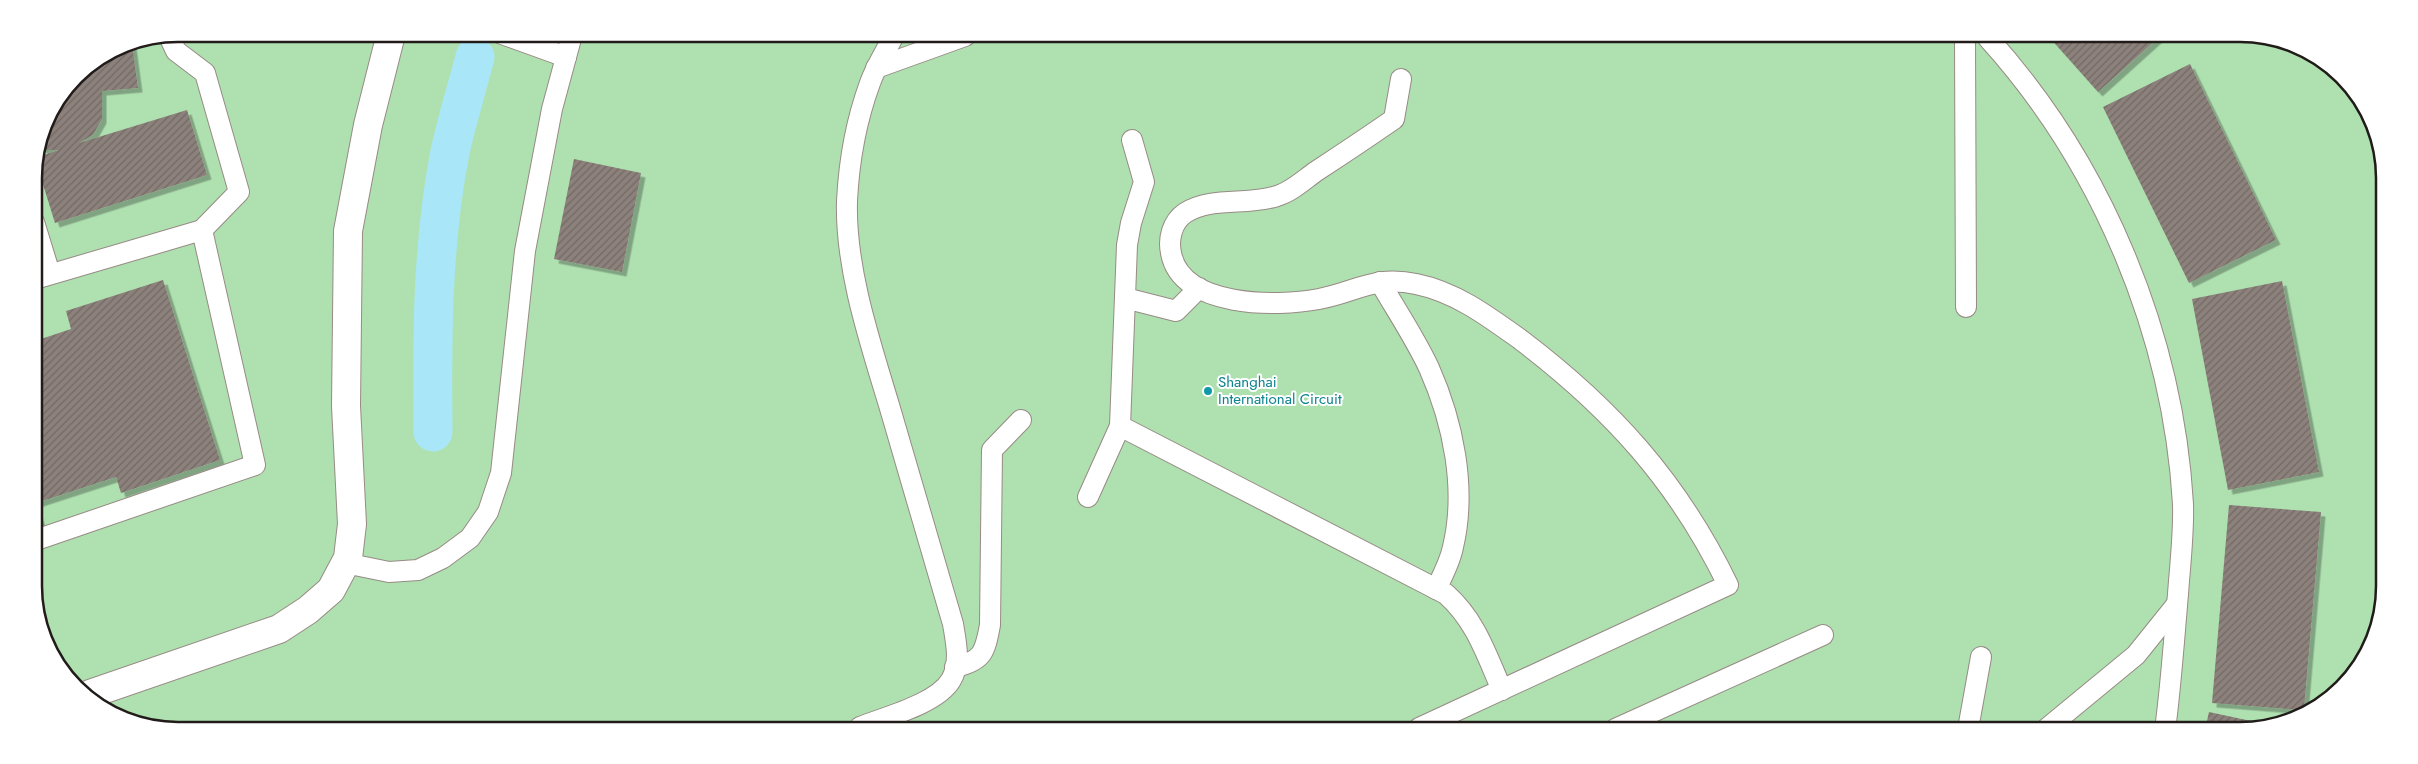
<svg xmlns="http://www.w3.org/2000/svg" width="2418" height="764" font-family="Jost,sans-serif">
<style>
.green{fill:#afe0b0}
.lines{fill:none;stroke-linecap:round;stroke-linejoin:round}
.canal{stroke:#a9e7f8;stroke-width:39}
.building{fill:url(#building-hatch);filter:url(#shadow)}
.service-casing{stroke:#978b85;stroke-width:22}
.minor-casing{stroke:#978b85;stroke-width:30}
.service{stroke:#fff;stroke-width:20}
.minor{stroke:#fff;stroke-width:28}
.culture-dot{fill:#0f9aa8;stroke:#fff;stroke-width:2}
.labels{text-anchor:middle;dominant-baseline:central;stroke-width:4;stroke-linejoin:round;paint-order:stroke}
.culture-label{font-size:15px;fill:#0d838f;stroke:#fff;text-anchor:start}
.rim{fill:none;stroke:#211c1a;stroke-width:2.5}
</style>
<defs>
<pattern id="building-hatch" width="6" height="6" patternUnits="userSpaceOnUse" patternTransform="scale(1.25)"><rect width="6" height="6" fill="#8c817b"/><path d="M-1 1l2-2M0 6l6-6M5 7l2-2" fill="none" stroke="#726964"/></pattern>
<filter id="shadow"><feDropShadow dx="4.5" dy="4.5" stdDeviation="0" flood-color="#0004"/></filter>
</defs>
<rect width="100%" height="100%" fill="#fef1ea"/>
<path class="green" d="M178,34L2277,39L2342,76L2382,150L2379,623L2360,666L2328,700L2249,730L141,725L70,681L36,614L34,169L45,123L76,76L123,45Z"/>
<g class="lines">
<path class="canal" d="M433,432C432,338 432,244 450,152C457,120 467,88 475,57"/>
</g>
<g class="building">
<path d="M2050,38H2158L2098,92Z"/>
<path d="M132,43L138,88L102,91V119L93,135L79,143L187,110L207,175L55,223L36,162L37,157L59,150H45L39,147L45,123L76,76L123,45Z"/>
<path d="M2190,64L2276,240L2189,283L2103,107Z"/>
<path d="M574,159L641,173L622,272L554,259Z"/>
<path d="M163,280L220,460L121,493L116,477L36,503L35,341L71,329L66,311Z"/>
<path d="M2282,281L2319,472L2228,490L2192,299Z"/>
<path d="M2229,505L2321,512L2304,709L2302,710L2212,703Z"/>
<path d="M36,508L41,522L36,523Z"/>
<path d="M2209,712L2265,724L2249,730H2205Z"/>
</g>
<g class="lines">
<g class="service-casing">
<g id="service">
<path d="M502,34L566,57"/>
<path d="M1965,38L1966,307"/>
<path d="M1988,38C2102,164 2173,334 2183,504C2184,533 2180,565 2178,594C2174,640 2171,685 2165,730"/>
<path d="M876,68L965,36"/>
<path d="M1401,79L1394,119C1368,137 1341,155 1315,172C1304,180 1291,192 1277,196C1248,206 1212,196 1185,213C1172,222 1168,239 1171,253C1181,308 1277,307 1319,299C1356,292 1375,275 1416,284C1456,292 1489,317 1521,340C1612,409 1678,482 1728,585L1419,728"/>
<path d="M1132,140L1144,182L1131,223L1127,245L1120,426L1446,594C1476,621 1486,654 1502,690"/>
<path d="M34,222L50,274"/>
<path d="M35,279L202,230L239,192L205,73L176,51L169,36"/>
<path d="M1380,282C1396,310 1415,338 1429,368C1453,422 1467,488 1453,547C1450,562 1443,575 1436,589"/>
<path d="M1125,298L1176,311L1199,288"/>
<path d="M1088,497L1120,426"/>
<path d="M36,540L255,465L202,230"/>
<path d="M345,563L389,572L418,570L443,558L470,538L488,512L501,473L525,251L552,109L572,35"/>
<path d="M955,667C983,661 985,652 990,625L992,450L1021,420"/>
<path d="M860,727C885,717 937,704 951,680C961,663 956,642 953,624C932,551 910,478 889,405C870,342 845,268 847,201C849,161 856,121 870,83C876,66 886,51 894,35"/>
<path d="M1615,729L1823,635"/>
<path d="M1968,729L1981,657"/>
<path d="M2045,730L2136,655L2177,604"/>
</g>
</g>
<g class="minor-casing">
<path id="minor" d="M90,694L279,629L308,610L331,590L348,558L352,524L346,406L348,231L368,125L391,34"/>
</g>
<use href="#service" class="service"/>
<use href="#minor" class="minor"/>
</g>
<circle class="culture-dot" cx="1208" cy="391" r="5"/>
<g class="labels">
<g class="culture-label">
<text x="1218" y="382">Shanghai<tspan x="1218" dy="17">International Circuit</tspan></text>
</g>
</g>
<path d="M0 0H2418V764H0ZM178 42H2240A136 136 0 0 1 2376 178V586A136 136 0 0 1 2240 722H178A136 136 0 0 1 42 586V178A136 136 0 0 1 178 42Z" fill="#fff" fill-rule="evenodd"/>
<path class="rim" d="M178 42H2240A136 136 0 0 1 2376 178V586A136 136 0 0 1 2240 722H178A136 136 0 0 1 42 586V178A136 136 0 0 1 178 42Z"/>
</svg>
